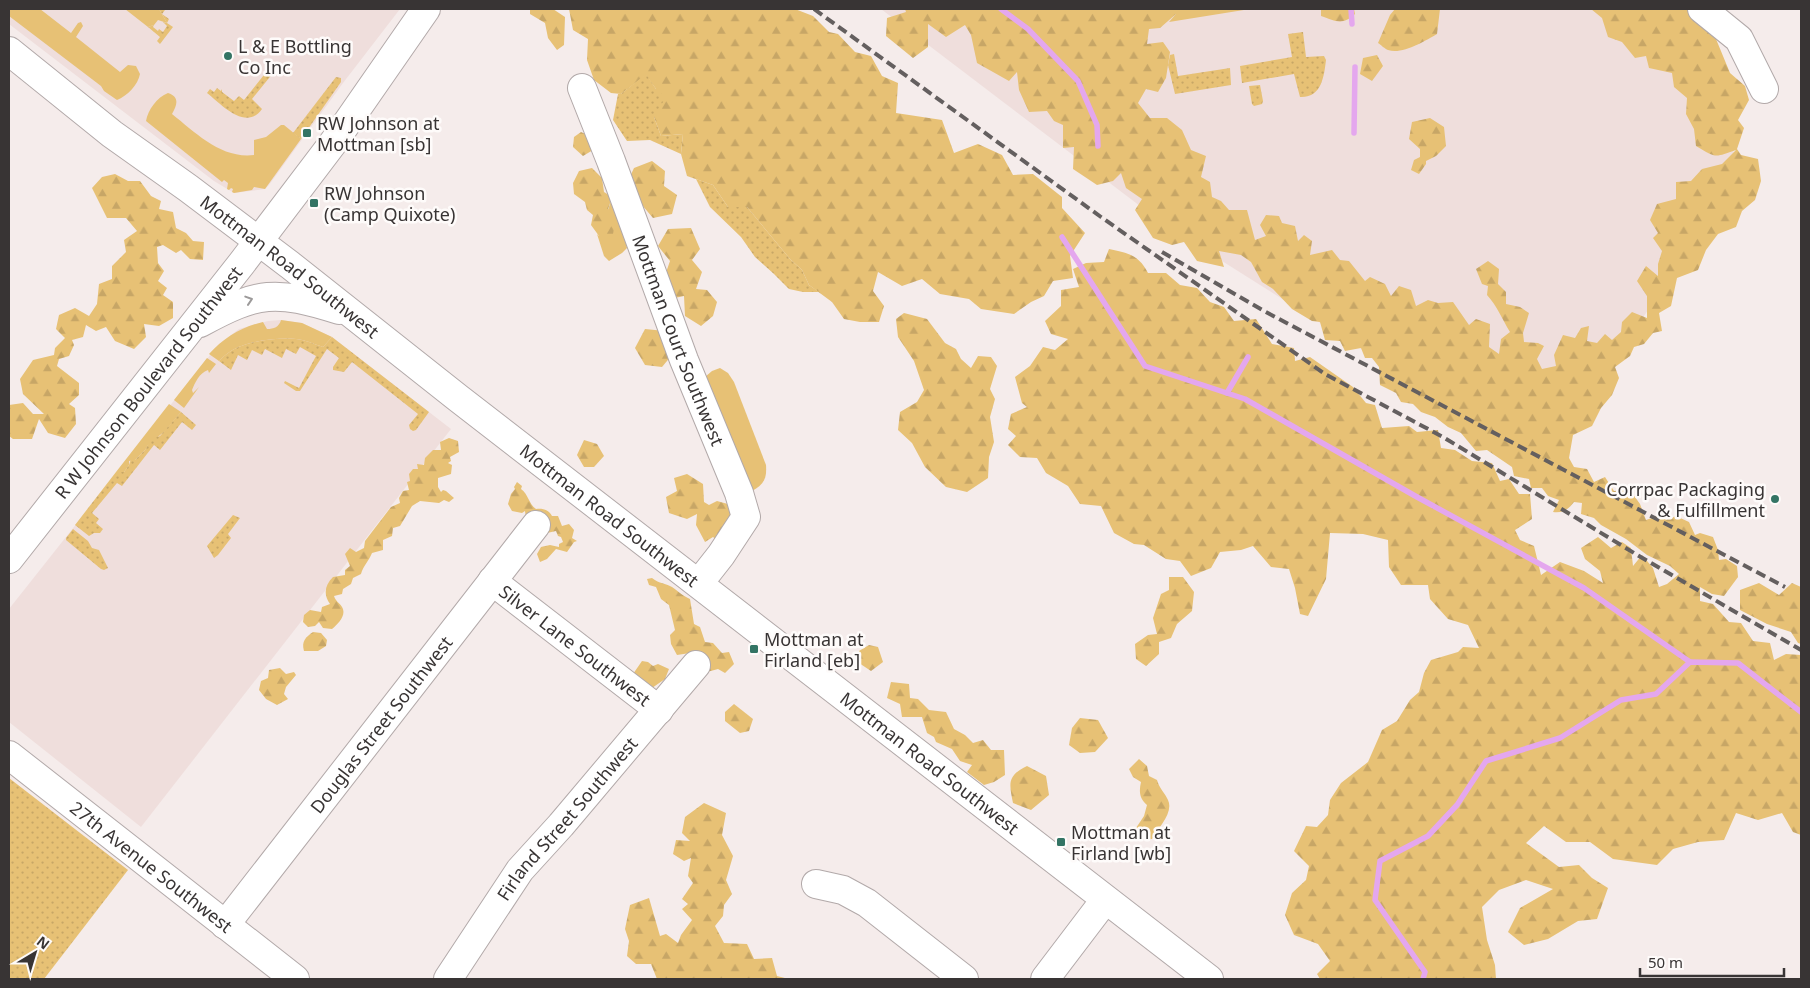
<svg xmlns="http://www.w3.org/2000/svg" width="1810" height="988" font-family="'Noto Sans',sans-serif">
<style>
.built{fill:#efdedc}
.grass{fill:#e7c175}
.forest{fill:url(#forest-firs)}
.garden{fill:url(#garden-dots)}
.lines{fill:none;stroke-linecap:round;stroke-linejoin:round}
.stream{stroke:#e4a7ee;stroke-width:5.5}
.minor-casing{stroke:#b2a9a9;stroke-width:30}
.minor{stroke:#fff;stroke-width:28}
.rail{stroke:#645f5f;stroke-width:4;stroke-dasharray:10 5;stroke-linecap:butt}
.oneway{stroke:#9c9a9a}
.poi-dot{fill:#337464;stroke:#fefbfa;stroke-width:2}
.labels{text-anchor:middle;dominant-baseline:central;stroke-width:5;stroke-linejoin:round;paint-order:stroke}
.poi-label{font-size:18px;fill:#383434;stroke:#fefbfa;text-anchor:start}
.street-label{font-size:18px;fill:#383434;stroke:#fefbfa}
</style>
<defs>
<pattern id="forest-firs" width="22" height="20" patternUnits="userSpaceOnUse" patternTransform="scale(1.25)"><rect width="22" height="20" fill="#e7c175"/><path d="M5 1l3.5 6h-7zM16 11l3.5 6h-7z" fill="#c7a666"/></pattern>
<pattern id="garden-dots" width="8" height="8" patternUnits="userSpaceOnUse" patternTransform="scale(1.25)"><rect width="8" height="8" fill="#e7c175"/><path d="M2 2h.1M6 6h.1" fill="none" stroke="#c7a666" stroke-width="1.8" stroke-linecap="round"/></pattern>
</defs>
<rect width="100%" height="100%" fill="#f5eceb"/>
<g class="built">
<path d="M9,9H400L343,83L269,185L265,189L234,193L214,181L9,24Z"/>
<path d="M881,9H1666L1705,42L1741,180L1549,449L1431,393L1165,225Z"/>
<path d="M281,320L302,323L332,337L451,429L141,827L9,722V609L218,345L239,329L268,321Z"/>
</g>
<g class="grass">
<path d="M9,9H40L71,33L78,23L81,22L83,26L76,37L120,72L128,65L136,66L140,74C138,85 127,96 117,100L104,91L101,86L9,16Z"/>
<path d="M125,9H159L167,23L158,20L154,25L148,27Z"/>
<path d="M1176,9H1250L1169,22L1176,14Z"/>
<path d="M168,93C180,97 177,105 172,114C196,133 221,159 254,155V140L266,137L281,125H284L301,139L265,189L254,187L252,190L234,193L232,192L233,189L231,188L229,190L227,189L228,183L224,180L222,182L146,121C148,110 157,97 168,93Z"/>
<path d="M611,201L626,239L627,248L622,253L609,261L604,256L597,234L599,236Z"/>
<path d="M281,320L302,323L332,337L323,347C314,344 306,340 296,339C278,337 246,341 231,351C226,354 222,358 219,361L209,354C225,337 241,327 263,322L267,329C274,329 279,327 281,320Z"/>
<path d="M207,358L216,364L209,373L208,370C199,373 195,383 192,390L193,393L199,387L184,408L174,400Z"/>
<path d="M720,368L728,373L734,382L766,465C767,479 764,484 752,491L705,377L712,371Z"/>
<path d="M169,404L181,412L165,431L148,445L145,450L135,460L129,461V465L124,472H116Z"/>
</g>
<g class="forest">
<path d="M530,9H553L565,17L564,45L557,50L548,38L545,23L530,14Z"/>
<path d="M569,9H795L813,16L829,32L838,34L855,52L871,56L882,76L898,83L896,113L942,120L954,153L978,144L1002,155L1013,175L1033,174L1062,197V208L1085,233L1070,256L1073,278L1053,281L1044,296L1031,302L1014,314L981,309L969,299L940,294L922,279L902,286L878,272L873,291L884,306L879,322H860L844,319L832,302L809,285L802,270L790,259L747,207H728L713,185L687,176L681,154L683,134L661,136L654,117L656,89L646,75L621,94L611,93L594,80L587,60L588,39L573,30Z"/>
<path d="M905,9H1176V14L1160,28L1149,29L1147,44L1163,42L1170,52L1166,78L1158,92L1146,89L1138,103L1150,118H1167L1182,130L1191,150L1206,156L1201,177L1210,182L1212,197L1221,201L1229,210H1247L1255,240L1266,236L1260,225L1266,215L1279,216L1282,223L1295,226L1298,241L1304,235L1312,241L1310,255L1332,250L1340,260L1349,261L1365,281L1370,277L1385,284L1391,296L1399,286L1411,290L1416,306L1428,300L1438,303L1453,302L1469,325L1476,319L1490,324L1489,347L1499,354L1501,339L1510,332C1502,319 1497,306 1487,295L1488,286L1482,284L1476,269L1488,261L1499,269L1498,284L1506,292V304L1520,307L1529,313L1523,333L1524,342L1538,343L1544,346L1537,359L1542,369L1556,366L1554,355L1563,335L1575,338L1581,328L1589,326L1587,341L1597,343L1605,334L1612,340L1621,332L1622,322L1632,312L1647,318V296L1637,281L1646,266L1658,276V264L1662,251L1653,238L1658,233L1650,220L1657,204L1676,199V182L1691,181L1702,169L1722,164L1736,150C1715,157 1717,159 1696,146L1694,129L1686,114L1687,98L1674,87L1672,73L1649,68L1646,56L1635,58L1622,42L1608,37L1602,18L1591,9H1714L1716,39L1730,73L1745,86L1749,100L1738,120L1744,128L1737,149L1741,155L1758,159L1761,181L1755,200L1742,211L1736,227L1718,234L1706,250L1698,270L1677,278L1671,306L1659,313L1662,331L1653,333L1644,344L1634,347L1630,356L1615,367L1619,378L1612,395L1601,408L1592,426L1573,435L1569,458L1574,467L1587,469L1594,482L1605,477L1614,491L1630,490L1640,504L1646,520L1660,515L1666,520L1676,516L1689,522L1695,535L1700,533L1713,537L1718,550L1719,560L1726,559L1737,566L1738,577L1724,596L1712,594L1700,587V601L1713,604L1729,622L1741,623L1753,641L1770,643L1774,660L1786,654L1801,655V835L1793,832L1782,813L1758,820L1736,813L1724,840L1698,842L1673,849L1657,865L1613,859L1590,842H1566L1544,826L1526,843L1559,867L1579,865L1592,878L1608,888L1597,919L1578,921L1548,939L1524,945L1508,932L1520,908L1553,889L1526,880L1499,890L1482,907L1487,940L1495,965L1496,979H1320L1317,974L1330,961L1318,944L1294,935L1285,915L1292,893L1306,880L1309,866L1294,851L1306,826L1317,827L1328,815L1330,800L1341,783L1368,762L1382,730L1397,721L1410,700L1419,692L1424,673L1431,660L1458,652L1463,647L1479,648L1468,625L1448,619L1430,599L1428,585H1401L1389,567L1388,540L1363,534L1330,533L1326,579L1308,616L1300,614L1295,588L1289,569L1271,567L1253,546L1241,550L1220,552L1211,568L1191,576L1180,561L1166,559L1144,545L1134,544L1114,533L1101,506L1080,504L1068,486L1046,473L1037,458L1020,457L1008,445L1016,436L1008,429L1011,414L1027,407L1022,403L1015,377L1030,366L1043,347L1055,350L1068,339L1051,334L1045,321L1061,306V290L1079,287L1073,269L1086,263L1104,262L1109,249C1128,253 1139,255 1148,273H1166L1180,285L1197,288L1210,302L1224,307L1234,321L1256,319L1272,344L1294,348L1295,361L1310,357L1353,387L1366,403L1375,405L1382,428L1409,426L1417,432L1438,430L1441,448L1455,450L1472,461L1492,463L1500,481L1509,479L1519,494H1530L1532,519L1515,530L1520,540L1534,546L1541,575L1560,562L1584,571L1603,583L1600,571L1585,559L1581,548L1598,537L1611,548L1622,542L1631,548L1633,566L1642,555L1653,568L1659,587L1667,584L1679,574L1670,566L1647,555L1626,539L1601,525L1594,518L1581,514L1582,503L1574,502C1568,510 1563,513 1553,512L1559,500L1548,496L1542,488H1531L1529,479L1514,476L1512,467L1487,450L1476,451L1461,433L1448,427L1435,417L1421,412L1413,404L1401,402L1396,393L1380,385L1379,367L1372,358H1365L1361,348L1345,351L1340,341L1325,340L1320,322L1312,321L1292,309L1273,289L1262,282L1251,262L1241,255L1219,251L1224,267L1197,261L1184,242L1172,245L1153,238L1135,210L1142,199L1126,188L1121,173L1113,181L1097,185L1073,169L1074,147L1063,148V125L1054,121L1047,111L1029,112L1019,90L1017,72L1009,81L977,63L971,35L965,25L946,37L928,24V47L913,58L886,36L887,18L906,12Z"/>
<path d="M1321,9H1354L1355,14C1342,26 1336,21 1321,16Z"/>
<path d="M1395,9H1440L1437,34C1425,41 1402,55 1388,50C1385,49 1381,45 1378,43L1390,15Z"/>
<path d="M1377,55L1383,66L1372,81L1360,74L1363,58Z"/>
<path d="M1430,118L1444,127L1446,146L1436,156L1426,161V164L1419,174L1411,170L1414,160L1420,157V149L1409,139L1412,122Z"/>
<path d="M581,132L592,137L593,150L583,156L573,147L574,137Z"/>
<path d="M652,161L665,171L664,186L677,195L672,214L653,218L642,205L630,200L627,183L634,168Z"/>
<path d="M592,168L602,178L604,192L612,197L608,209L616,218L613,234L599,236L591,225L593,215L587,210L585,202L574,194L573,183L579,171Z"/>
<path d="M115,174L128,181H140L151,196L161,201L159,209L173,212L176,228L186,233L193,241L204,242L203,260L190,259L181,250L176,253L163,245L157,247L158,263L164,271L158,281L167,288L163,295L173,302V318L159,326L144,324L146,337L134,349L115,341L106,327L96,331L86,325L83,337L72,340L74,345L69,356L59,359L57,366L79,383V395L69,404L75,408L76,424L65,438L48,433L39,419L32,439H13L9,436V405L23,403L33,414H44L23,394L20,379L33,360L54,355L55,348L65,338L56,329L59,315L75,308L89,316L97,304L99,284L112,279V266L126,252L124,240L137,231L126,218H107L92,188L102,177Z"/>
<path d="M691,228L700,249L692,260L702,272L696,289L707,290L717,302L713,316L701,326L685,316L684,296L670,299L663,281L670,261L658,246L668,229Z"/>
<path d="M904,313L927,319L945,343L956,349L961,359L971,368L978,356L991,357L997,366L990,389L995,399L990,417L994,442L989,457L988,478L967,492L946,487L925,467L912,443L898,430L900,412L917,402L924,390L914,361L898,337L896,319Z"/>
<path d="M645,329L665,331L672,355L662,367L645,365L635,348Z"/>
<path d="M449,438L458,441L459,452L450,457L451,461L448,463L452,465L451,474L438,478V487L441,492L443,490L446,491L454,498L449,502L444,500L439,503L420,501L412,506L400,526L393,528L392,536L383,540V550L372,553C369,561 363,566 361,574L353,578L351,584L343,589L342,594L334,596C336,602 339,602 342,607C347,615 338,624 332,629L323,628L319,622L315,626L308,627L303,622L304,615L310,610L321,612L322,607L330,604C323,594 325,585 333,577L345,575V570L350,566L345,554L350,548L356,552L364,548L365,541L391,507L400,503L399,498L403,491L409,490L407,482L410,481L409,474L413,469H418L417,464L424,465L425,458L433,450H441L440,442Z"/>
<path d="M584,440L597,444L604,456L594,467H584L577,455Z"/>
<path d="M687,474L703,484L704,502L709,505L717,501L735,506L721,543L713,537L705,542L696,525L697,514L687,519L669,513L666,497L677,491L674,478Z"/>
<path d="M517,482L522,486L521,489C529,495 528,503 536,509C543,508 549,510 552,516H558L562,526L569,524L574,530L572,538L577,541L574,542L567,552L556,549L547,559L540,562L537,554L541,547L550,545L559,547V544L563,542L561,537L558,536L556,531L547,533L542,527L526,518L525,511L522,513L512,511L508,504L511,494L515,489L514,487Z"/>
<path d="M1169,577H1183L1194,592L1192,611L1177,624L1171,638L1159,642V654L1146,666L1136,659L1135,644L1148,635L1157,634L1153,618L1161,594L1169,590Z"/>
<path d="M652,578C660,584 665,583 672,587C679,592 683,596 690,599L694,624L700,627L705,642L713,643L722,653L729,652L734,664L725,673L718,669L707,672L692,661L690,653L677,655L671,644L670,635L675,630L669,605L661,599L656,587L649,585L647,579Z"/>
<path d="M1759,583L1779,595L1792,583L1801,587V644L1798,643L1791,632L1767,624L1740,610V590Z"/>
<path d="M313,632L321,633L327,640L326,646L318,651H304C301,641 306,637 313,632Z"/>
<path d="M869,645L878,647L883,662L871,671L859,663V651Z"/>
<path d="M642,661L648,662L653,666L658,664L669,669L665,679L652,688L633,674Z"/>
<path d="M280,668L286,674L294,672L296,675L286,687L284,694L288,699L277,705L266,699L259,690L261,681L268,678L269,670Z"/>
<path d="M891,682L909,684L910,698L918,699L929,710L946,712L954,729L965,735L973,743L983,740L991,750H1004L1005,775L994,782L984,785L967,772L972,765L960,761L952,749L936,742L934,737L927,733L922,717H902L900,704L887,698Z"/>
<path d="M734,704L753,719L749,731L740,733L725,721V712Z"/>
<path d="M1080,718L1098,720L1108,738L1095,752L1080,753L1069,745L1072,728Z"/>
<path d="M1139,759L1147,766L1149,776L1157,780C1159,788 1165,793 1168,800C1174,813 1158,828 1152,839L1141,840L1136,828L1144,816L1147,805C1139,798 1139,791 1141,782L1133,777L1129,769Z"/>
<path d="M1027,766L1046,776L1049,795L1031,810L1013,803C1009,783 1007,776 1027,766Z"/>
<path d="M704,803L726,813L722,835L733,856L726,880L732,894L724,905L723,916L715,926L724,943L747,944L754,959L772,958L777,976L789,979H657L651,964H636L627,956L629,941L625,929L630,905L649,898L660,936L666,934L678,943L681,935L692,920L682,909L688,904L682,899L693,883L688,876L691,858L684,861L673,854L676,840L690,841L682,833L685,817Z"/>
</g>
<g class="garden">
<path d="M159,9L165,10L162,14L169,19L167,23L173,27L160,44L157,41L160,37L148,27L154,25L153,27L158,31L159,29L163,32L167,26L163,22L167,23Z"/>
<path d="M1303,32L1306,57L1324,56L1326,60C1324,76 1322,98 1300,97L1294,74L1242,83L1240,66L1292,57L1288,34Z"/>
<path d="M1174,54L1178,76L1230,68L1231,85L1175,94L1168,65L1170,55Z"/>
<path d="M275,64L278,67L252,99L262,109C246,132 221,104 207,93L210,89L214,92L217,88L221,91L222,89V92L234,101L239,96L244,100L271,66L272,67Z"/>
<path d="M646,74L656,89L666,97L654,117L661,136L683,134L681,154L650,140L627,141L613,120L618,94H621Z"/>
<path d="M336,77L341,78V82L301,139L293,133Z"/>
<path d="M1260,85L1263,101L1262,104L1254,106L1252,104L1249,86Z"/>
<path d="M696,179L713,185L728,207H747L790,259L802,270L809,285L819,292H803L789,289L774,274L755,257L741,237L710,207Z"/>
<path d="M332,337L429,412L416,430L413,431L410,429L409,425L418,414L352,362L344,372L333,370V367L339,358L327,349L300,391H296L284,383L285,381L299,388L316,356L300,347L296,354L286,349L282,358L265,349L262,355L252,350L247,360L238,355L231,370L219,361C222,358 226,354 231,351C246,341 278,337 296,339C306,340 314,344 323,347Z"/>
<path d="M181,412L196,425L192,430L182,422L160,450L154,445L122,486L117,483L92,513L99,519L96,523L103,529L100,533H94L89,536L75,525L116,472H124L129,465L131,459L135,460L145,450L151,439L160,436Z"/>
<path d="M233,515L240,518L228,534L231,538L218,555L214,558L207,546Z"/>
<path d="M73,529L88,541L92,548L99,550L108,568L104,570L101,569L66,540V538Z"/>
<path d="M9,778L128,870L44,979H9Z"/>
</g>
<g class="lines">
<g class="stream">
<path d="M1001,9L1028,29L1078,81L1097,125L1098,146"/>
<path d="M1351,9L1352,24"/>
<path d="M1354,133L1355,67"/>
<path d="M1062,237L1145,366L1245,399L1417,497L1584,588L1690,662"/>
<path d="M1227,393L1248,357"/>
<path d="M1423,979L1425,972L1375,900L1380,861L1428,836L1457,805L1486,761L1560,738L1621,700L1656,694L1690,662L1738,663L1801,712"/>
</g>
<g class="minor-casing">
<g id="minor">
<path d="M1702,9L1739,39L1764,89"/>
<path id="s1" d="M9,51L112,134L188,188L290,265L458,398L1209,979"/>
<path id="s2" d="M582,88L611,161L684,360L739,493L746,517L721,555L699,583"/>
<path d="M200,323C259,291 275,290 339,310"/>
<path id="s3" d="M9,559L242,263L333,143L426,9"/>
<path id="s4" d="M492,581L659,710"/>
<path id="s5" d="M9,755L295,979"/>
<path d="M816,884L843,890L867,903L964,979"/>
<path id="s6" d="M225,925L536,525"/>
<path id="s7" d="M448,979L520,870L561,825L696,665"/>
<path d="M1045,979L1105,900"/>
</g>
</g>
<use href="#minor" class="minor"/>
<g class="rail">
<path d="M814,9L1101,217L1325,374L1443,437L1639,556L1801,650"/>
<path d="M1162,252L1264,311L1785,587"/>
</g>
</g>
<defs><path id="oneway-chevron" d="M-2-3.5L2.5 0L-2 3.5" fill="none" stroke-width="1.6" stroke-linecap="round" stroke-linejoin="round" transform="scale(1.25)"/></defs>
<use class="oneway" href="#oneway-chevron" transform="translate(249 300) rotate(-18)"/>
<g class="poi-dot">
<circle cx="228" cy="56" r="5"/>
<rect x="302" y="128" width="10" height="10" rx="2.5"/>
<rect x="309" y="198" width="10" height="10" rx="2.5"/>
<circle cx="1775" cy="499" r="5"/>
<rect x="749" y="644" width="10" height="10" rx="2.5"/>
<rect x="1056" y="837" width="10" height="10" rx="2.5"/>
</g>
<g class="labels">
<g class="poi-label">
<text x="238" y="46">L &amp; E Bottling<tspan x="238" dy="21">Co Inc</tspan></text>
<text x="317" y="123">RW Johnson at<tspan x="317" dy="21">Mottman [sb]</tspan></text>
<text x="324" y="193">RW Johnson<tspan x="324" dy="21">(Camp Quixote)</tspan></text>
<text x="1765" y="489" text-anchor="end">Corrpac Packaging<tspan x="1765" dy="21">&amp; Fulfillment</tspan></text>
<text x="764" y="639">Mottman at<tspan x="764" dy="21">Firland [eb]</tspan></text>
<text x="1071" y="832">Mottman at<tspan x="1071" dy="21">Firland [wb]</tspan></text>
</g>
<g class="street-label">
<text stroke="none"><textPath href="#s1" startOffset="354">Mottman Road Southwest</textPath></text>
<text stroke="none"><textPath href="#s2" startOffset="270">Mottman Court Southwest</textPath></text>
<text stroke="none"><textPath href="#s3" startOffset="225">R W Johnson Boulevard Southwest</textPath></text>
<text stroke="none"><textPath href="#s1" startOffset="759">Mottman Road Southwest</textPath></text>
<text stroke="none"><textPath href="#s4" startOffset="105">Silver Lane Southwest</textPath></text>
<text stroke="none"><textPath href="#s6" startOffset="254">Douglas Street Southwest</textPath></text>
<text stroke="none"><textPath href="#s1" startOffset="1164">Mottman Road Southwest</textPath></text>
<text stroke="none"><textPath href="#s7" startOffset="200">Firland Street Southwest</textPath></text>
<text stroke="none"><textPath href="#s5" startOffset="181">27th Avenue Southwest</textPath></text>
</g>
</g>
<rect width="1810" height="988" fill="none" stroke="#383434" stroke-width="20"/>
<g transform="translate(35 953) rotate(38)" stroke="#fefbfa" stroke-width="4" paint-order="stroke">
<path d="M0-4L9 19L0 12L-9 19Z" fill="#383434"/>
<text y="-8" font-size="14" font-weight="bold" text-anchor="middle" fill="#383434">N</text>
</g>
<path d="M1640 968v8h144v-8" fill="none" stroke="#383434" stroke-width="2.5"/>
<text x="1648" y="968" font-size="15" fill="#383434" stroke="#fefbfa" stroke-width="4" paint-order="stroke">50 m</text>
</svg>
